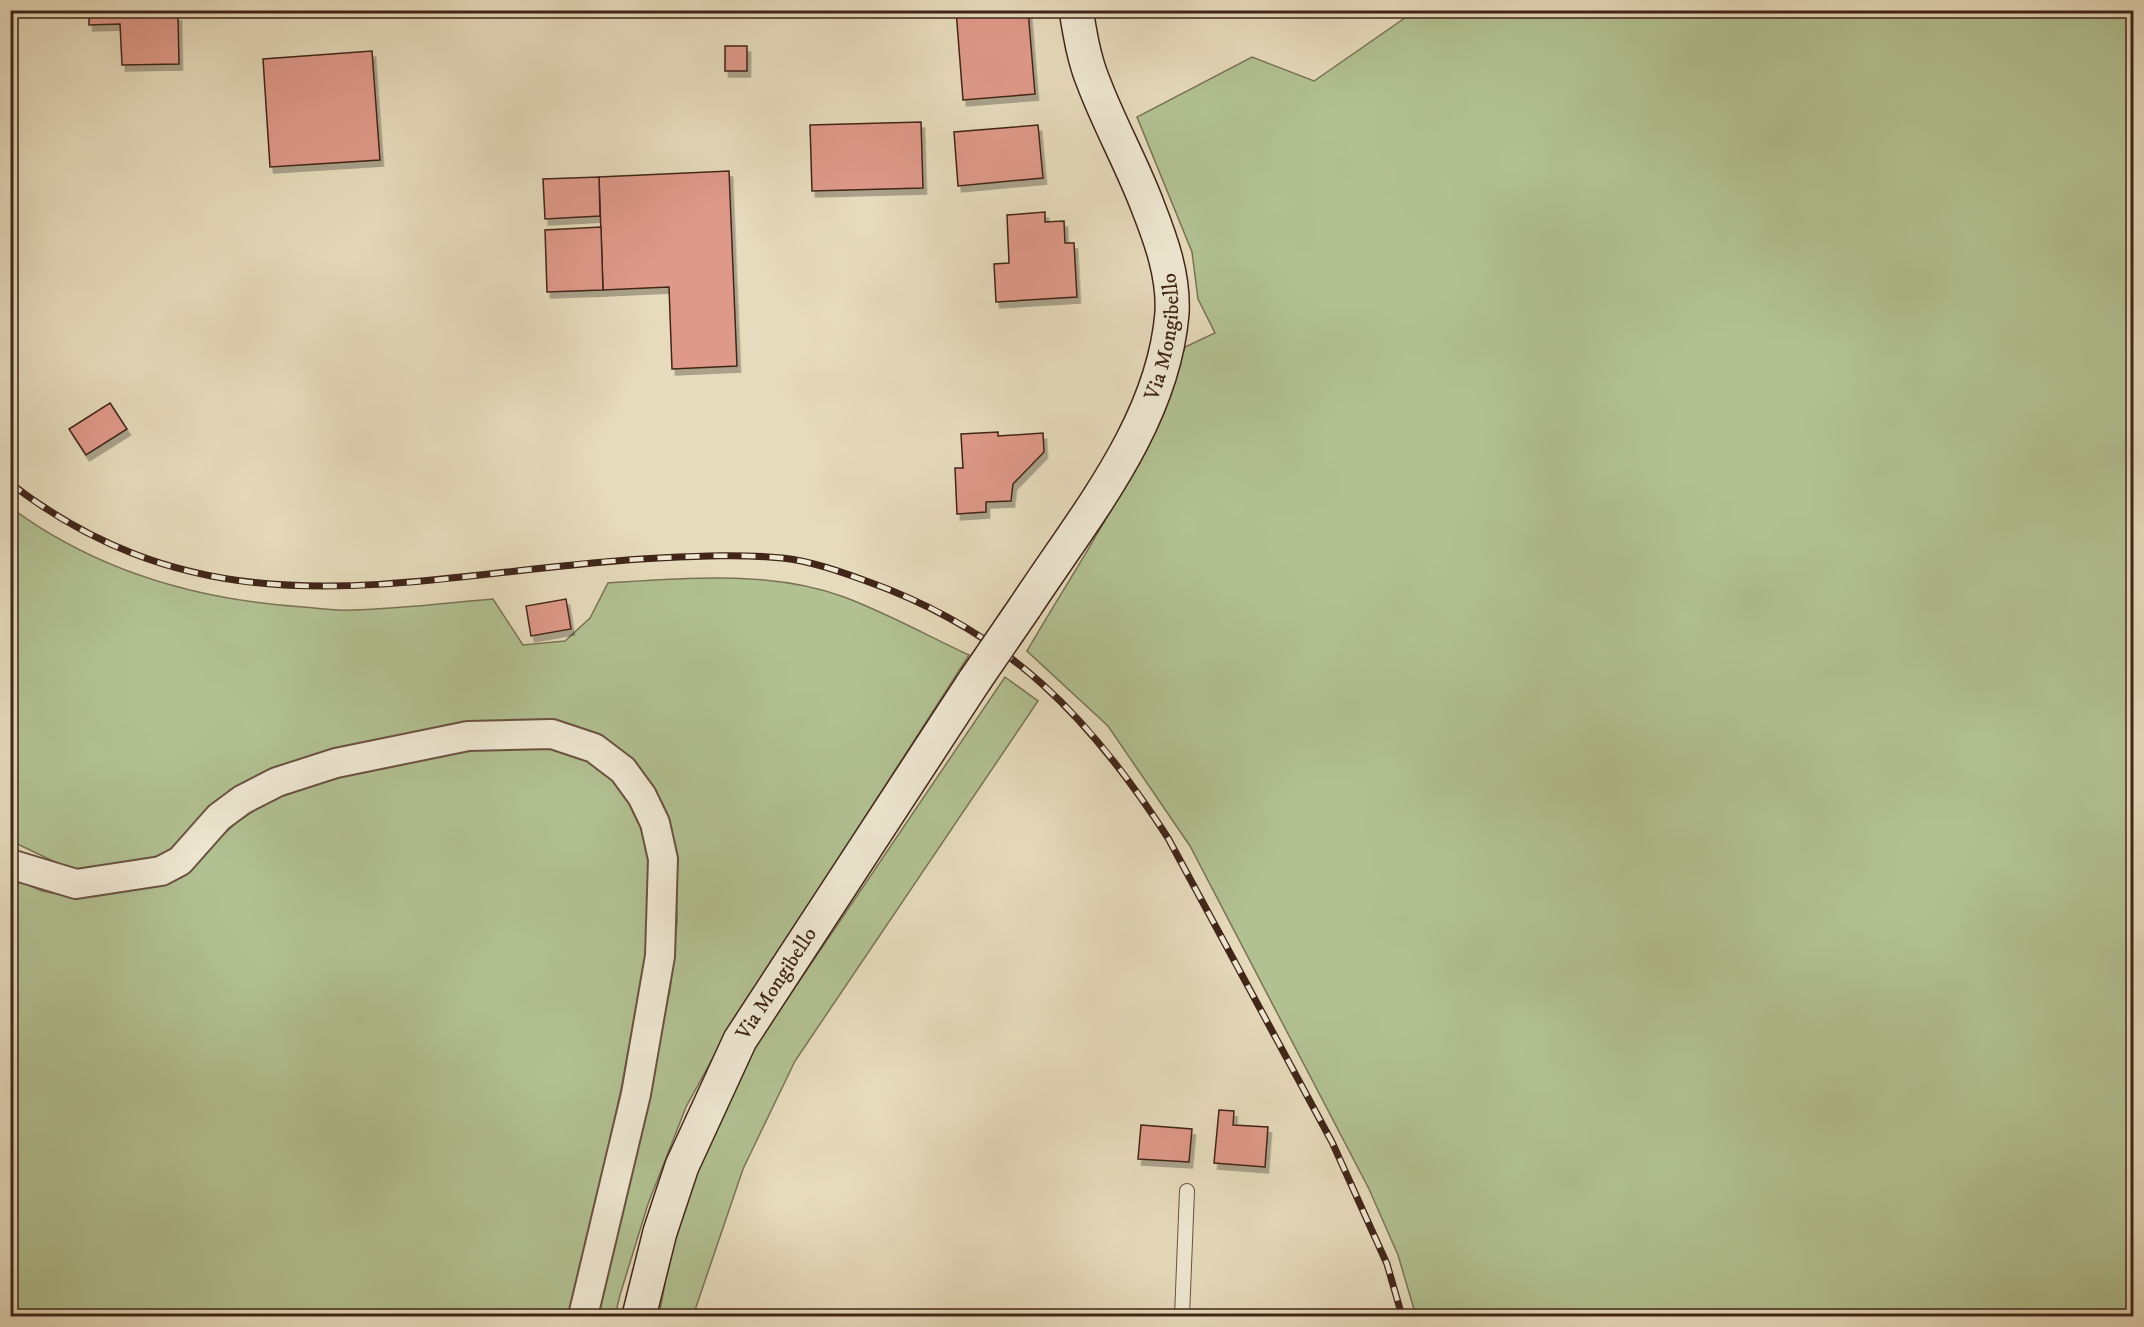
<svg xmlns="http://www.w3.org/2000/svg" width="2144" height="1327" font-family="'IM FELL DW Pica',serif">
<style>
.green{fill:#b2c192;stroke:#797355;stroke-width:1.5}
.building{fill:#df9989;stroke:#402518;stroke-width:1.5;filter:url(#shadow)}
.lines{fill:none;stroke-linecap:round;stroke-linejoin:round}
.lane-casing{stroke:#6a5241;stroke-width:16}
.street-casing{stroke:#6a5241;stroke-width:32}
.secondary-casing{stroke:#402518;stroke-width:36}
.lane{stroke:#efe8d3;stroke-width:14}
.street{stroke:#efe8d3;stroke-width:28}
.secondary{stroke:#efe8d3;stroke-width:33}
.rail-casing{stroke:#402518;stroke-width:7}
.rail{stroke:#efe8d3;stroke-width:4.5;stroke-dasharray:14;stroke-linecap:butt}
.secondary-bridge-casing{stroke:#402518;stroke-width:36;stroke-linecap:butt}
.secondary-bridge{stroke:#efe8d3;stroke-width:33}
.labels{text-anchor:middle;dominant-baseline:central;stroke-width:4.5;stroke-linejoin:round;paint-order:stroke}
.street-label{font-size:21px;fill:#402518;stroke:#efe8d3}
</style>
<defs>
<filter id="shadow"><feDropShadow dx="3.5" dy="6" stdDeviation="0" flood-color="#0004"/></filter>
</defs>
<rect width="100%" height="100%" fill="#e6dbbc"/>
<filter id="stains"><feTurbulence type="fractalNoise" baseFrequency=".00333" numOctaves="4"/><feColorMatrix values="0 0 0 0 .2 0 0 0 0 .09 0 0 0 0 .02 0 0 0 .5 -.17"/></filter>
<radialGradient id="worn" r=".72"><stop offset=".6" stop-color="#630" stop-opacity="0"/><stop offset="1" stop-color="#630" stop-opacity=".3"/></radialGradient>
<g class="green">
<path d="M1415,11H2133V1316H1416L1398,1255L1369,1189L1190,846L1108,726L1027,651C1085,552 1151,457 1185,347L1215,333L1198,299L1192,252L1137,117L1252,57L1314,81Z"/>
<path d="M10,507C96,571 198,600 303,607C319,608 336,611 353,610C399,609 446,603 493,599L523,645L565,641L590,618L608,583C684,578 771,570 844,597C887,613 928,636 969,655L726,1034L686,1107L648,1204L620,1295L615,1316H594L670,990L677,921L676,850L661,803L559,722L501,721L338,748L230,790L175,850L157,861L76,872L11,841Z"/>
<path d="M1005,677L1038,701L795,1061L743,1169L693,1316H659L673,1238L696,1173L752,1051Z"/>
<path d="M490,741L554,744L602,765L630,800L653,851L652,921L622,1085L572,1316H11L10,877L42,891L74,897L191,864L236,823L281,792L342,771Z"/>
</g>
<g class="building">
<path d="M89,10H150V16L178,15L179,64L122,65L120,24L89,25Z"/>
<path d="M956,10H1028L1035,94L963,100Z"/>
<rect x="725" y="46" width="22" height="25"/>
<path d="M372,51L380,160L270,167L263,59Z"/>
<path d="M921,122L923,188L812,191L810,125Z"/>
<path d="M1038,125L1043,178L958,186L954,132Z"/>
<path d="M729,171L737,366L672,369L669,287L603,290L599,177Z"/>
<path d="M599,177L600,216L545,219L543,179Z"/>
<path d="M1045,212V222L1064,221L1065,243H1074L1077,297L996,302L994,264L1009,263L1007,215Z"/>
<path d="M601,227L603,290L547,292L545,230Z"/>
<path d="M110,403L127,429L86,455L69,429Z"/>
<path d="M998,432V436L1043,433L1044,452L1013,484L1011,501L986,502V512L957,514L955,468H963L961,434Z"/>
<path d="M566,599L571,629L531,636L526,606Z"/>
<path d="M1219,1110L1234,1111L1233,1125L1268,1127L1265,1167L1214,1163Z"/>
<path d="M1141,1125L1192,1129L1189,1162L1138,1159Z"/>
</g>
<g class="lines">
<g class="lane-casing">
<path id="lane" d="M1182,1316L1187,1191"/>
</g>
<g class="street-casing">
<path id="street" d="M10,864L76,884L161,871L180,861L219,817L242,800L277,782L336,763L468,736L552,734L594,748L623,770L642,796L655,823L663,859L660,956L636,1094L583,1316"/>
</g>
<g class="secondary-casing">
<g id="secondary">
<path id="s1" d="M1025,607C1084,517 1163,424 1172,313C1174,276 1161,240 1148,207C1132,164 1109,124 1093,81C1084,59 1080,34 1076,10"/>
<path id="s2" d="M639,1316L660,1232L682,1166L740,1040L975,680"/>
</g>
</g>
<use href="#lane" class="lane"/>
<use href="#street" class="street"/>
<use href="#secondary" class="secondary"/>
<g class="rail-casing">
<path id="rail" d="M10,483C221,646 422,570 659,558C700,556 741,554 782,558C811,561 842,572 869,582C1008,632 1090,717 1168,838L1332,1142L1387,1264L1402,1316"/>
</g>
<use href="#rail" class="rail"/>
<g class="secondary-bridge-casing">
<path id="secondary-bridge" d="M975,680L1025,607"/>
</g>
<use href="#secondary-bridge" class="secondary-bridge"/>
</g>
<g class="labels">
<g class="street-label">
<text stroke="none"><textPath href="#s1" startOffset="308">Via Mongibello</textPath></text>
<text stroke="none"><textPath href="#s2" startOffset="362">Via Mongibello</textPath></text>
</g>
</g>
<rect width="2144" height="1327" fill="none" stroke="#e6dbbc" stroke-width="36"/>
<rect x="12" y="12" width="2120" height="1303" fill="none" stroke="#402518" stroke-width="3"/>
<rect x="18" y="18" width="2108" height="1291" fill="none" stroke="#402518" stroke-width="1.5"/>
<rect width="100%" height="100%" filter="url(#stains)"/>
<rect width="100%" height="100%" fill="url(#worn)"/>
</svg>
